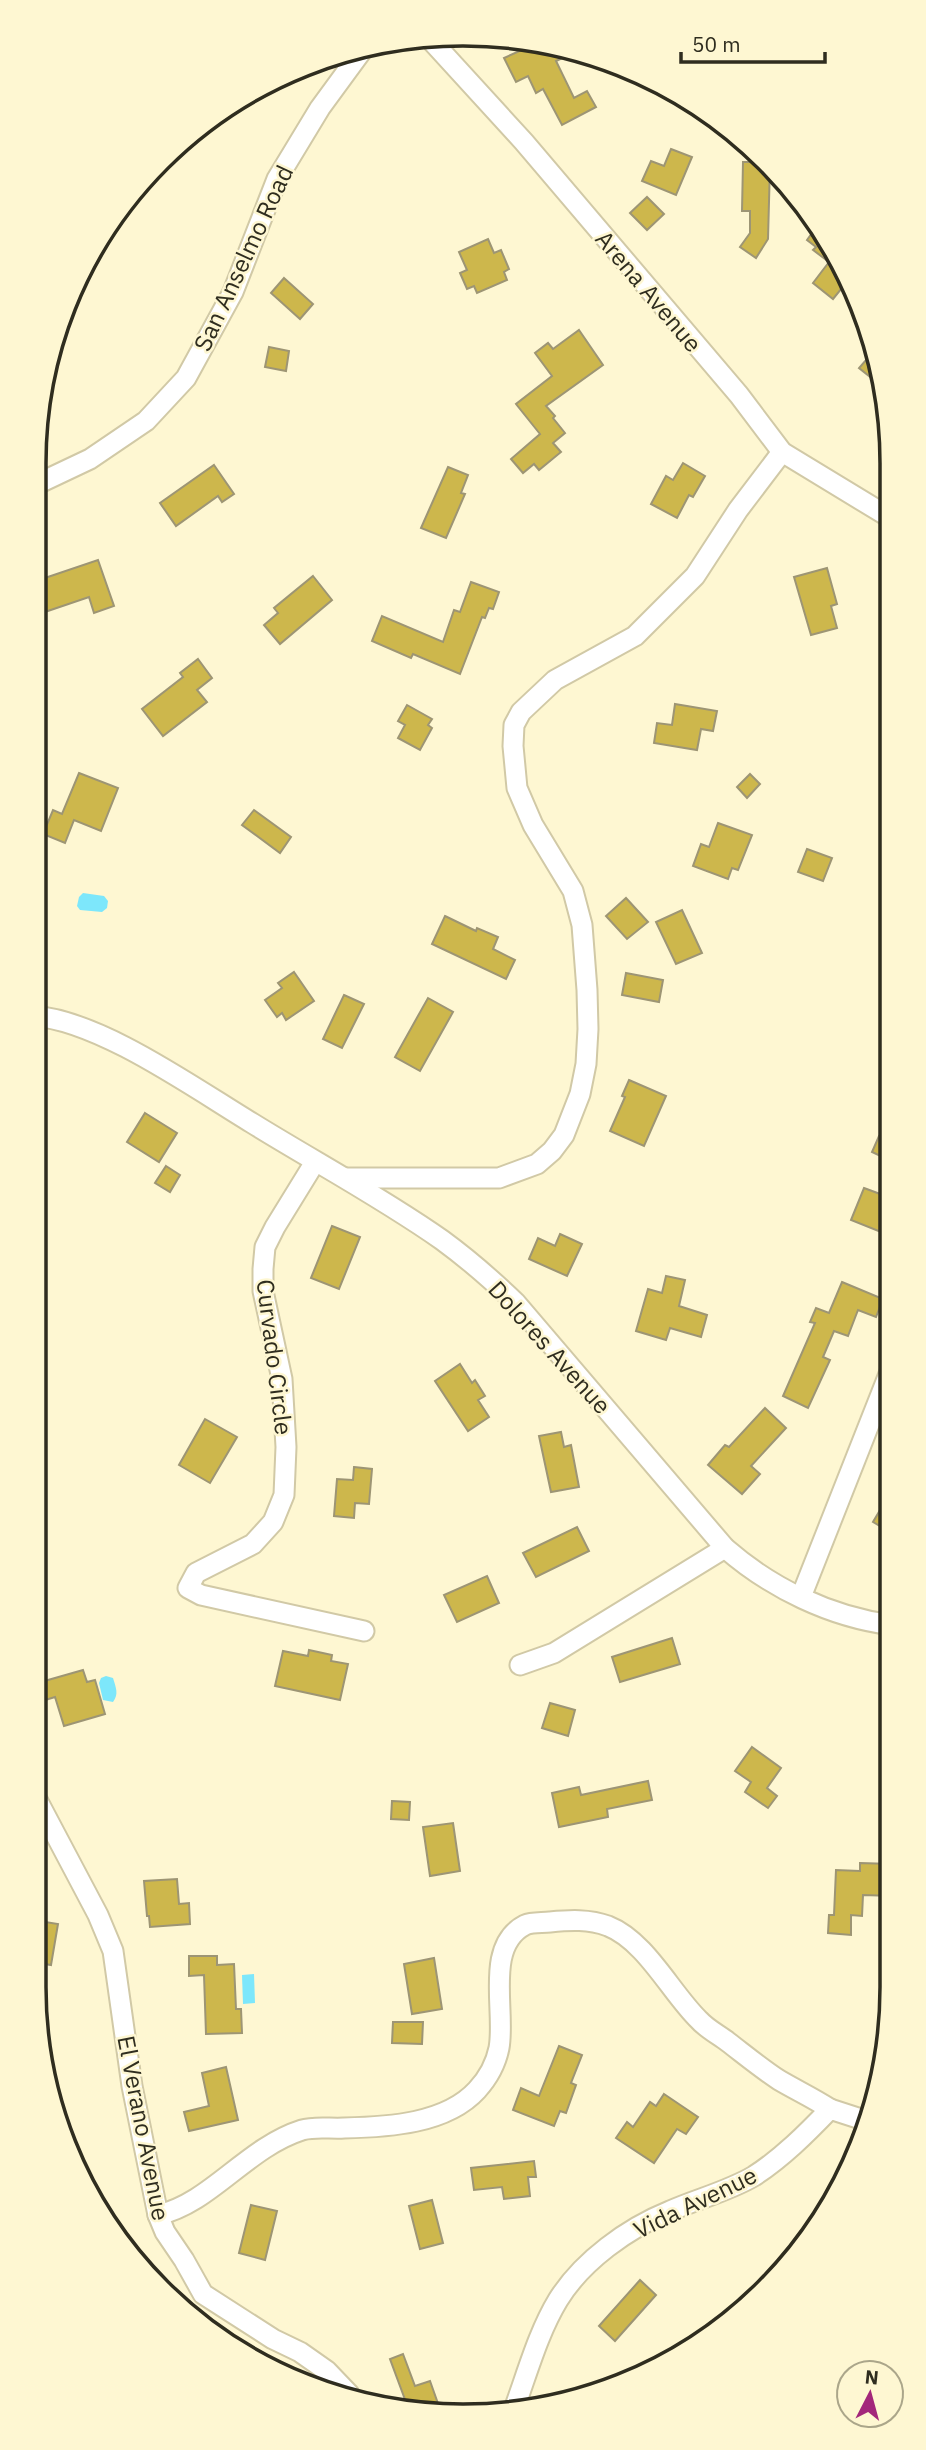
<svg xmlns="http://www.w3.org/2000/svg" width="926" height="2450" font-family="'IBM Plex Sans',sans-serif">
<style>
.water{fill:#7de7fb}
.building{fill:#cdb74c;stroke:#9d9574;stroke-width:2}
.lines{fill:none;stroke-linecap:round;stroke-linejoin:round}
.minor-casing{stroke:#d1c9a6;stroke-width:23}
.minor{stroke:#fff;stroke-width:19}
.labels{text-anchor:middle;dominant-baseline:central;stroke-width:5;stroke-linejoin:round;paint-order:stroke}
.street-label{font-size:24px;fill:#2f2d1f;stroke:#fef7d2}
.rim{fill:none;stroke:#2f2d1f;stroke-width:3.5}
</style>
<rect width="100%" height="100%" fill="#fef7d2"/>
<g class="water">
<path d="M83,893L104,896L108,901L107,908L102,912L80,910L77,906L79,897Z"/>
<path d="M106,1676L113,1678C116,1688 119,1694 113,1702L103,1700L99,1683L101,1678Z"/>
<path d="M254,1974L255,2003L243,2004L242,1975Z"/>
</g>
<g class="building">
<path d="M533,45L575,48L580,50L556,61L574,98L587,91L596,107L562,125L543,89L536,93L528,76L516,82L504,58Z"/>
<path d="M671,149L692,157L676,195L642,181L651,161L664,166Z"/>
<path d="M743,162H766L770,165L768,239L756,258L740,247L750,233V211H742Z"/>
<path d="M647,197L664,214L647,230L630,213Z"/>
<path d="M817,226L850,278L833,299L813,283L829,262L813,250L816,247L807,240Z"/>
<path d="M488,239L494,253L501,250L509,269L504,272L507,280L477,293L474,286L467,289L460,273L467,270L459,252Z"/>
<path d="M284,278L313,304L300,319L271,293Z"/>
<path d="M579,330L603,365L546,406L555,416L553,418L565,433L553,443L561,452L539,470L534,464L523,473L511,459L540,434L516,404L552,376L535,353L548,343L553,349Z"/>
<path d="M269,347L289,351L286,371L265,367Z"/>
<path d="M873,352L877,365L884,388L859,368Z"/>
<path d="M683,463L705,476L693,497L689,495L677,518L651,504L666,476L673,480Z"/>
<path d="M214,465L234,494L222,502L218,496L176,526L160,503Z"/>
<path d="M448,467L468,475L461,493L465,494L446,538L421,528Z"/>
<path d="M98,560L114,606L94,613L89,597L33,616V582Z"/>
<path d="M827,568L837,604L831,606L837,628L811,635L794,577Z"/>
<path d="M313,576L332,600L280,644L264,625L278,613L274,608Z"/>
<path d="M471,582L499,592L493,609L489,608L485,618L482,617L460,674L413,654L411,658L372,641L382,616L443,642L454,610L460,612Z"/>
<path d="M198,659L212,678L197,690L207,702L163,736L142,709L183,677L180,673Z"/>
<path d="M675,704L717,711L713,731L701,729L697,750L654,743L657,723L672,725Z"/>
<path d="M407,705L432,719L428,725L432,728L420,750L398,738L405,725L398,721Z"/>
<path d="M79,773L118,788L101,831L74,820L65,843L43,834L53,810L62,814Z"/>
<path d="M750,774L760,784L747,798L737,787Z"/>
<path d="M254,810L291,837L280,853L242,825Z"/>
<path d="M718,823L752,835L738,870L732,868L728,879L693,866L701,844L709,847Z"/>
<path d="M807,849L832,858L823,881L798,872Z"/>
<path d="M626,898L648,922L627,939L606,916Z"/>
<path d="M682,910L702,953L676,964L656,922Z"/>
<path d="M445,916L476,931L477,928L498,937L493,949L515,960L506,979L432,944Z"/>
<path d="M294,972L314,1001L286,1020L282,1013L277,1017L265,1000L282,988L278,983Z"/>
<path d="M626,973L663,980L659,1002L622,995Z"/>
<path d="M344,995L364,1004L342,1048L323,1039Z"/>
<path d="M428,998L453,1012L420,1071L395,1057Z"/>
<path d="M629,1080L666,1096L644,1146L610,1131L625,1097L622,1096Z"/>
<path d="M145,1113L177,1133L159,1162L127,1142Z"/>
<path d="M879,1136L891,1141V1161L872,1152Z"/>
<path d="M166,1166L180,1175L170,1192L155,1183Z"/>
<path d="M864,1188L891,1198V1236L851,1220Z"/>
<path d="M332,1226L360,1237L339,1289L311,1278Z"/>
<path d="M560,1234L582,1244L567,1276L529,1259L538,1238L555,1246Z"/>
<path d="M666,1276L685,1280L679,1306L707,1315L701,1337L670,1328L666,1340L636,1331L648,1289L662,1293Z"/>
<path d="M842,1282L883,1299L876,1317L858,1310L848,1336L834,1331L823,1357L830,1360L808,1408L783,1396L815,1323L810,1322L816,1308L829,1313Z"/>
<path d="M460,1364L472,1383L475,1380L485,1396L478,1400L489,1417L468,1431L435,1381Z"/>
<path d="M765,1408L786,1428L751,1466L760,1474L742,1494L708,1465L725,1445L729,1447Z"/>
<path d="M205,1419L237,1437L210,1483L179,1465Z"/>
<path d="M561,1432L564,1447L571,1445L579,1487L551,1492L539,1436Z"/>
<path d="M354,1467L372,1469L369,1504L355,1503L354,1518L334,1516L337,1479L353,1480Z"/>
<path d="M892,1490V1533L873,1522Z"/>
<path d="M577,1527L589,1551L536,1577L523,1553Z"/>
<path d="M487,1576L499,1603L457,1622L444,1595Z"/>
<path d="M672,1638L680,1664L620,1682L612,1657Z"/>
<path d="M309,1650L332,1655L331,1661L348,1664L340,1700L275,1686L283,1651L308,1656Z"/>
<path d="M83,1670L87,1682L95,1680L105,1714L64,1726L55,1697L39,1702L34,1684Z"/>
<path d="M550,1703L575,1710L568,1736L542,1728Z"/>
<path d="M752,1747L781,1768L767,1788L777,1796L768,1808L745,1792L751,1782L735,1771Z"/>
<path d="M648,1781L652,1800L607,1809L608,1817L559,1827L552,1793L579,1787L581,1795Z"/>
<path d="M392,1801L410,1802L409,1820L391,1819Z"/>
<path d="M453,1823L460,1871L430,1876L423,1827Z"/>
<path d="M860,1863L892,1864L893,1896L863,1895L862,1916L851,1915V1935L828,1933L829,1915H834L836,1870L860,1871Z"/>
<path d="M177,1879L179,1904L189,1903L190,1924L150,1927L149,1916H147L144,1881Z"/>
<path d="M33,1920L58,1924L51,1965L33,1962Z"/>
<path d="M189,1956H217V1965L234,1964L236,2009H241L242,2033L206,2034L204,1975L189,1976Z"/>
<path d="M434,1958L442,2009L412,2014L404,1964Z"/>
<path d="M393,2022H423L422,2044L392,2043Z"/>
<path d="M559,2046L582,2055L571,2083L576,2085L566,2113L560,2111L554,2126L513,2110L521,2088L539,2096Z"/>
<path d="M226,2067L238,2120L189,2131L184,2112L209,2106L202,2073Z"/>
<path d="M664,2094L698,2117L686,2134L677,2129L654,2163L616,2138L627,2122L633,2127L650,2102L656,2106Z"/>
<path d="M534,2161L536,2177H528L530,2196L504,2199L502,2187L474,2190L471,2168Z"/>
<path d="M432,2200L443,2243L420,2249L409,2206Z"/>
<path d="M251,2205L277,2211L265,2260L239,2253Z"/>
<path d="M640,2280L656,2295L615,2341L599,2326Z"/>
<path d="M403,2354L415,2386L430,2381L441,2412L410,2413L390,2359Z"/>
</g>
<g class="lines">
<g class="minor-casing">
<g id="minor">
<path d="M429,38L524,142L739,395L782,452L889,517"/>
<path d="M33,486L90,459L146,421L186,378L233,292L277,179L320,108L361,52"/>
<path d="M33,1016C99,1020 194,1088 252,1123C315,1162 381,1197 442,1240C468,1259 492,1280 515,1302L725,1548C771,1588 830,1617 892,1625"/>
<path d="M315,1162L275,1227L265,1247L263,1269V1291L282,1379L286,1447L284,1495L273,1522L253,1544L196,1573L188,1588L201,1595L364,1631"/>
<path d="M346,1178H499L537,1164L552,1151L564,1135L580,1094L586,1064L588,1029L587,990L582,925L573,891L533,825L517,788L513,746L514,725L521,712L555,680L635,636L695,576L738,510L782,452"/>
<path d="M801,1597L891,1369"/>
<path d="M520,1665L554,1653L725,1548"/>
<path d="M33,1792L98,1915L113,1951L132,2086L158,2215L165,2232L184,2260L203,2294L273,2339L300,2352L327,2371L349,2394"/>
<path d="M158,2215C211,2203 246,2148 302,2130C315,2126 331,2129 344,2128C388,2127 446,2124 477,2090C488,2078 496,2063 499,2048C506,2011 484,1946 525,1925C532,1922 542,1923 550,1922C570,1920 589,1919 608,1926C646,1941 671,1993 699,2020C707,2029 719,2035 728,2042C745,2055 762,2069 779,2080C796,2090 813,2098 830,2109"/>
<path d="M514,2409C527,2374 538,2333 558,2300C582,2261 628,2228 670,2211C697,2199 729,2191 754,2176C782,2158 807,2133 830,2109L867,2121"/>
</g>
</g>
<use href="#minor" class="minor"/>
</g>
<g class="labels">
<g class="street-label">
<text transform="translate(243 258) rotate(-65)">San Anselmo Road</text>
<text transform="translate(649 291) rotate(50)">Arena Avenue</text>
<text transform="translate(550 1347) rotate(48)">Dolores Avenue</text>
<text transform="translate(275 1357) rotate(83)">Curvado Circle</text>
<text transform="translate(144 2128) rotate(79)">El Verano Avenue</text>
<text transform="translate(695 2202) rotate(-26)">Vida Avenue</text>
</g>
</g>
<path d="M0 0H926V2450H0ZM463 46H463A417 417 0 0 1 880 463V1987A417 417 0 0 1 463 2404H463A417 417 0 0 1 46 1987V463A417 417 0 0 1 463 46Z" fill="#fef7d2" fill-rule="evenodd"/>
<path class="rim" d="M463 46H463A417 417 0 0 1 880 463V1987A417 417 0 0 1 463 2404H463A417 417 0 0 1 46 1987V463A417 417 0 0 1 463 46Z"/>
<g transform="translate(870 2394) rotate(6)"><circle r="33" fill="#fef7d2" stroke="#aba68a" stroke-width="2"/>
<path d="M0-5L12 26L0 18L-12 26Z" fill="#a3277b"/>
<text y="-10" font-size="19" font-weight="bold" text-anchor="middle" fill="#2f2d1f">N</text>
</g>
<path d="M681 52v10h144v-10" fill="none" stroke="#2f2d1f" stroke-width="3.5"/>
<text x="692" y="52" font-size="21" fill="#2f2d1f" stroke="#fef7d2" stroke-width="5" paint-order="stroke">50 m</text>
</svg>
